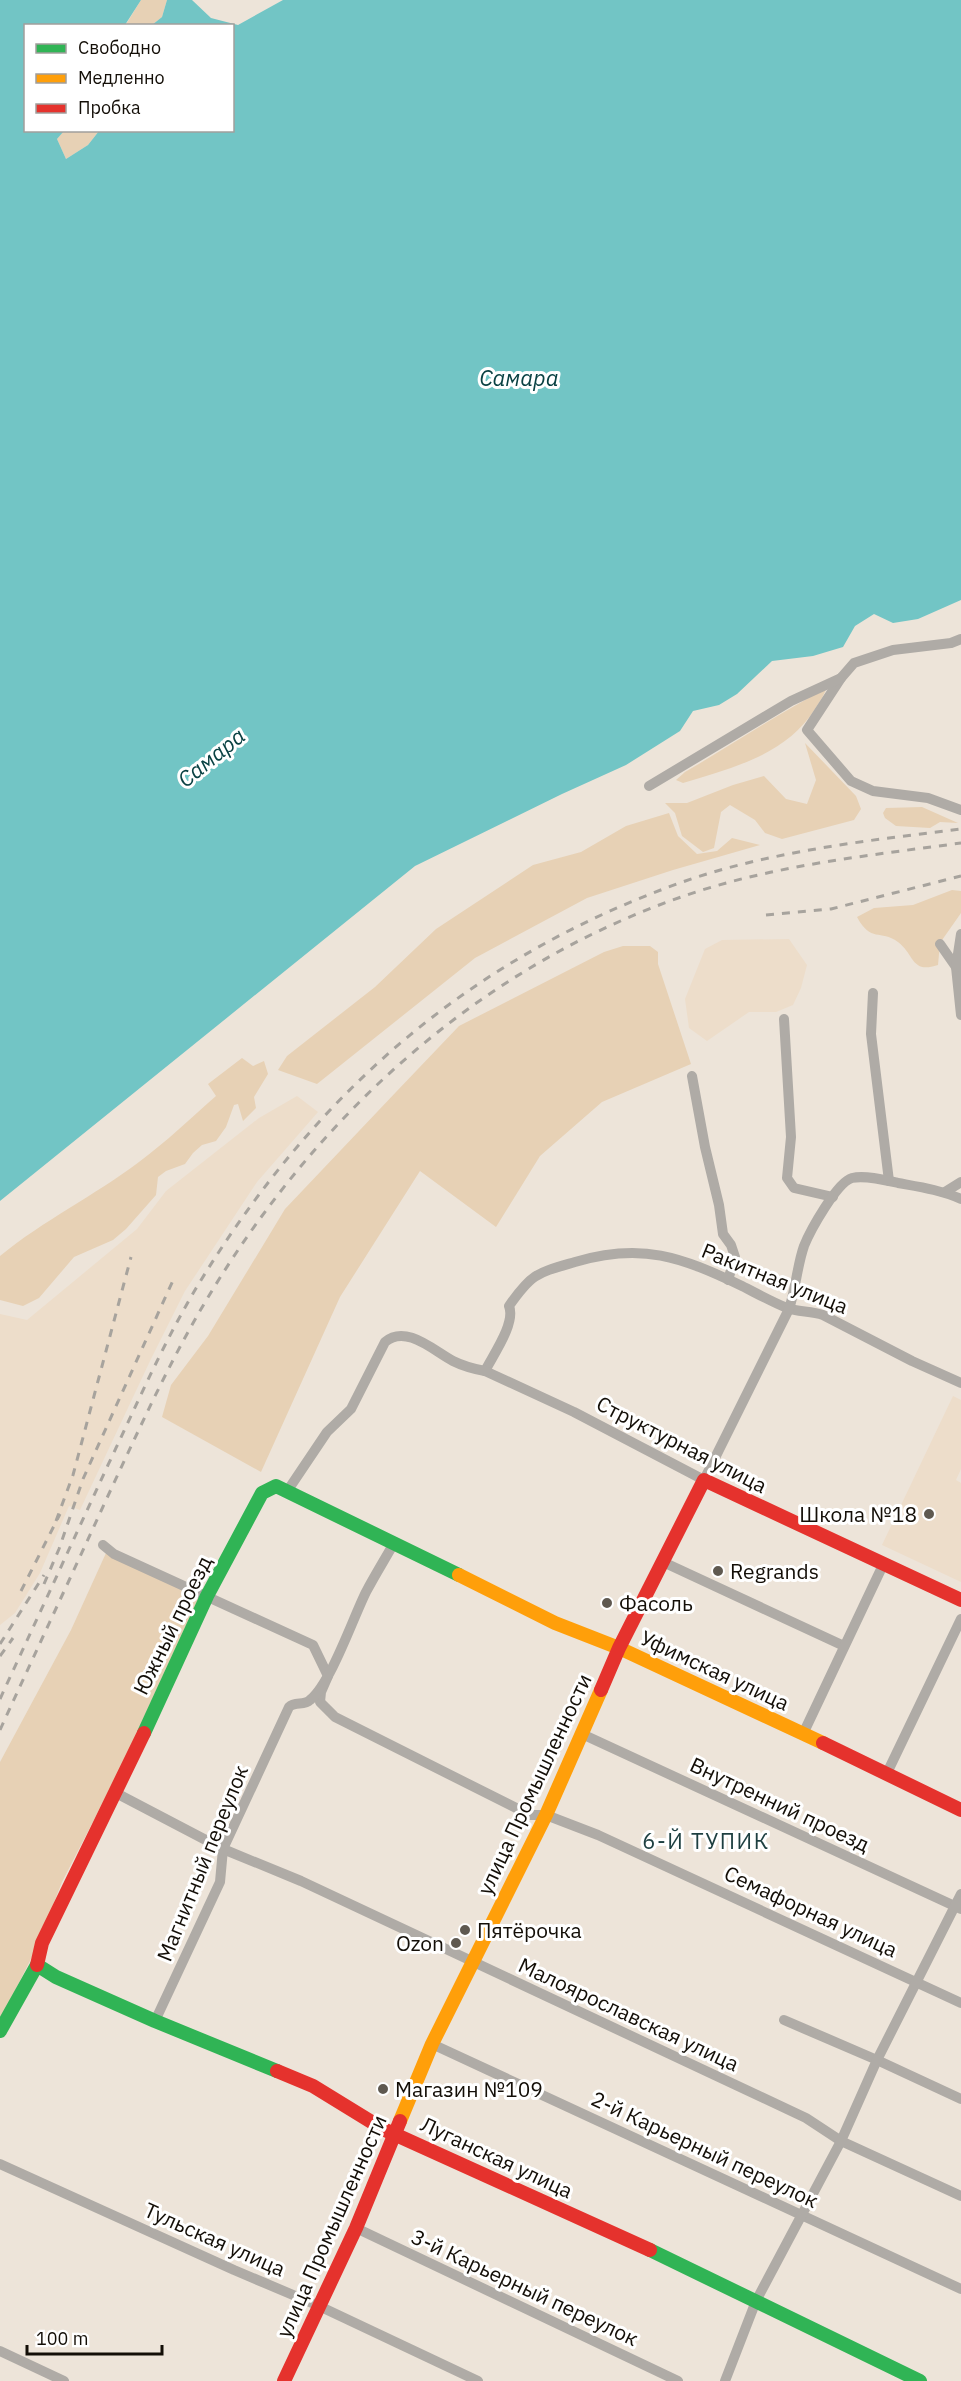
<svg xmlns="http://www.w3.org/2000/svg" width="961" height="2381" font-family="'IBM Plex Sans',sans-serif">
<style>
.built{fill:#edddca}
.green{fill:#e7d1b5}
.water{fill:#72c5c5}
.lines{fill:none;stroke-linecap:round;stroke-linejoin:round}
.street{stroke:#afaba6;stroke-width:10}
.fast{stroke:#30b455;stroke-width:14}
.slow{stroke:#ff9f0a;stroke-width:14}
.jam{stroke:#e5322d;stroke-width:14}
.rail{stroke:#a7a39d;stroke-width:3;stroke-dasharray:8 8;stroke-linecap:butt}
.poi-dot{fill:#5f5950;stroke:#fff;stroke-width:2}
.labels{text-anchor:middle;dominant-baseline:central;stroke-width:6;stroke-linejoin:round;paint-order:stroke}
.street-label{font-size:21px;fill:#130e07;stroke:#fff}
.poi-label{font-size:21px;fill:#130e07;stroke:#fff;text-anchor:start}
.water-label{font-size:22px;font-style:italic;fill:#094143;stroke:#fff}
.neighbourhood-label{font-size:22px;letter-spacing:1.5px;fill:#1d3f40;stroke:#fff}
</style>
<rect width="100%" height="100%" fill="#ede4d9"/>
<g class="built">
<path d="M789,939L807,965L801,988L793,1005L776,1012H749L707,1041L689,1028L685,999L705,949L722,940Z"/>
<path d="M297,1096L318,1112L257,1182L185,1291L150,1361L80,1510L69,1506L40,1573L15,1613L0,1625V1314L27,1320L137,1229L166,1191L259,1118Z"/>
<path d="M953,1396L961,1400V1469L956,1480L961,1483V1582L882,1545Z"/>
</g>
<g class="green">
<path d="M141,0H167L162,17L152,25L125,26Z"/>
<path d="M64,131H99L88,145L66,159L57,139Z"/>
<path d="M826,689C824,696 819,702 815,709C786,755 732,768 683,783L676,780L685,772C732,745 777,714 826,689Z"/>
<path d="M805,743L856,796L861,809L854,820L782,839L765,833L755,820L730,805L721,812L714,848L703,852L682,836L675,813L665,803H687L733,785L764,776L786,799L807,804L816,780Z"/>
<path d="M922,807L958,823L940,822L930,828L896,826L885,818L883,813L886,808Z"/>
<path d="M669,813L678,836L697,854L717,851L732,838L760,845L673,870L587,898L475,958L317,1084L278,1070L287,1056L375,987L436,929L533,865L581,852L626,826Z"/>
<path d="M952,890L961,891V913L940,943L938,965C911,974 915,955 898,942C880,929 871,943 857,917L874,908L913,905Z"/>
<path d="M623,946H650L658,952V964L691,1064L602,1102L540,1156L496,1227L420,1171L340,1297L261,1472L162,1417L171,1385L208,1336L285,1209L396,1092L459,1026L604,952Z"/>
<path d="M242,1058L253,1066L264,1061L268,1074L254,1097L256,1108L243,1121L238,1104L234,1105L226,1127L216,1141L202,1145L193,1153L185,1164L166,1171L158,1177L156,1195L126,1229L113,1240L74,1257L39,1298L23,1306L0,1300V1256C44,1220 94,1196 139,1162C166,1142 191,1118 216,1096L208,1084Z"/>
<path d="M106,1553L199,1597L120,1769L62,1882L34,1953L0,2020V1762L71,1630Z"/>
</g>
<path class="water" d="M0,0H141L125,25L26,26V130L64,131L57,139L66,159L88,145L99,131L232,130V26L152,25L162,17L167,0H192L211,18L238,25L283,0H961V600L918,619L893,623L874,614L855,626L843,647L813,656L772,661L737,694L719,705L693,711L680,731L626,765L562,794L415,866L0,1201Z"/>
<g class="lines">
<g class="street">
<path d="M841,678L807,730L851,781L873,791L928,798L961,810"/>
<path d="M649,786L791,701L841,678L854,663L893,650L951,643L961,639"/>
<path d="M940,944L956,967L961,1015"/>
<path d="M956,967L961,934"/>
<path d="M873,993L871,1034L889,1181"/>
<path d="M784,1019L791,1137L787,1178L794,1188L833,1197"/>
<path d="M692,1076L705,1147L719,1205L723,1234L731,1245L735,1257L728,1280"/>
<path d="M945,1192L961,1182"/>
<path d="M485,1371C493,1355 516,1323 509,1306C532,1273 537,1273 575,1262C642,1242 681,1257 742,1286C756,1293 772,1302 787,1308C798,1312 811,1311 823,1315L912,1361L961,1383"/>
<path d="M288,1490L327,1432L351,1409L385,1342C406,1324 434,1351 453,1361C463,1366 474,1369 485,1371L574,1412L704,1480L789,1309C796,1288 797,1266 804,1246C810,1231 837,1182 852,1178C865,1175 885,1180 898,1183C920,1187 941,1190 961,1199"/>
<path d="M103,1545L114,1554L313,1645L328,1676L321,1692L320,1702L335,1717L530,1815H546L598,1835L961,2003"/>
<path d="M663,1562L844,1646"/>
<path d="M582,1734L961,1909"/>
<path d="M803,1734L883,1565"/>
<path d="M887,1773L961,1619"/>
<path d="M116,1793L223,1849L301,1881L806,2118L841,2141L961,2196"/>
<path d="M784,2020L877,2060L961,2099"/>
<path d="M155,2021L220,1882L223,1849L289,1707C295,1701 304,1706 310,1700C331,1683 353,1618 366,1592C375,1575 385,1559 394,1543"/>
<path d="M432,2044L961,2289"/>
<path d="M0,2164L234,2270L319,2306L478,2381"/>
<path d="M356,2228L678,2381"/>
<path d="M0,2351L64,2381"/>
<path d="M725,2381L756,2301L841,2141L877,2060L961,1894"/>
</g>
<g class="fast">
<path d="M144,1733L207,1596L262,1493L276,1486L459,1575"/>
<path d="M0,2031L37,1965L56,1977L155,2021L277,2071"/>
<path d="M650,2250L920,2381"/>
</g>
<g class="slow">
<path d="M459,1575L555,1623L619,1648L823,1743"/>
<path d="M400,2121L432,2044L546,1815L601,1690"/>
</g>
<g class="jam">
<path d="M601,1690L619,1648L704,1480L961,1600"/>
<path d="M823,1743L961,1810"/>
<path d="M37,1965L42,1943L144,1733"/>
<path d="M277,2071L313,2086L383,2129L650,2250"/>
<path d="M284,2381L356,2228L400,2121"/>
</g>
<g class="rail">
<path d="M766,915L831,909L961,876"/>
<path d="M56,1521L73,1475L131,1257"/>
<path d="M44,1584L59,1549L83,1479L175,1276"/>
<path d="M21,1591L60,1514"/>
<path d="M0,1644L44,1575"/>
<path d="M0,1656L13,1638"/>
<path d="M0,1699C36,1621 72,1543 108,1465C136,1406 162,1346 195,1290C314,1092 474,953 694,878C780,850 872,840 961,829"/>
<path d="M0,1730C35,1653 71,1577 106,1500C138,1432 168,1364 207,1299C319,1111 488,959 699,891C784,864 873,855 961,843"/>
</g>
</g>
<g class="poi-dot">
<circle cx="929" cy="1514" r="6"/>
<circle cx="718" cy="1571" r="6"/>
<circle cx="607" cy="1603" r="6"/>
<circle cx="465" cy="1930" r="6"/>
<circle cx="456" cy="1943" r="6"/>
<circle cx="383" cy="2089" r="6"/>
</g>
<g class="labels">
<g class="street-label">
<text transform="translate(775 1278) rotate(22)">Ракитная улица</text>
<text transform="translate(682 1444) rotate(27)">Структурная улица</text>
<text transform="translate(172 1625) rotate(-64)">Южный проезд</text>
<text transform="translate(715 1670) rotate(25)">Уфимская улица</text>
<text transform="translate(534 1784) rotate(-65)">улица Промышленности</text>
<text transform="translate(780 1804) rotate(25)">Внутренний проезд</text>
<text transform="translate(202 1863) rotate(-68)">Магнитный переулок</text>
<text transform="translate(811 1911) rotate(25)">Семафорная улица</text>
<text transform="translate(629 2014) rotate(25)">Малоярославская улица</text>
<text transform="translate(705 2149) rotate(25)">2-й Карьерный переулок</text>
<text transform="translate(497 2157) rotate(25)">Луганская улица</text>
<text transform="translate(331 2226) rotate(-66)">улица Промышленности</text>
<text transform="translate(215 2239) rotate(24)">Тульская улица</text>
<text transform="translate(525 2287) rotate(25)">3-й Карьерный переулок</text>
</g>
<g class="poi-label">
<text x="917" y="1514" text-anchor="end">Школа №18</text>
<text x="730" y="1571">Regrands</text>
<text x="619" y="1603">Фасоль</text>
<text x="477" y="1930">Пятёрочка</text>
<text x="444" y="1943" text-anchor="end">Ozon</text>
<text x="395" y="2089">Магазин №109</text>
</g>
<g class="water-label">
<text x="519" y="377">Самара</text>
<text transform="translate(211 757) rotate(-39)">Самара</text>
</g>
<g class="neighbourhood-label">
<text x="706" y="1840">6-Й ТУПИК</text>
</g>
</g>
<rect x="24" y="24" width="210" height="108" fill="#ffffff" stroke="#a19f9c" stroke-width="1.5"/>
<rect x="36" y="44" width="30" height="9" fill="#30b455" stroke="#a19f9c" stroke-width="1.5"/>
<text x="78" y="54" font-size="18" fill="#130e07">Свободно</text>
<rect x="36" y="74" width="30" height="9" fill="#ff9f0a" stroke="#a19f9c" stroke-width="1.5"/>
<text x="78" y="84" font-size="18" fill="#130e07">Медленно</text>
<rect x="36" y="104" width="30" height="9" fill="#e5322d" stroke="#a19f9c" stroke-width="1.5"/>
<text x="78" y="114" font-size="18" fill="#130e07">Пробка</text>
<path d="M27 2345v9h135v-9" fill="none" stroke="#130e07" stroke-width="3"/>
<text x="36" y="2345" font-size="18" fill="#130e07" stroke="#ffffff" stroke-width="4.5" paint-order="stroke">100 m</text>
</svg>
